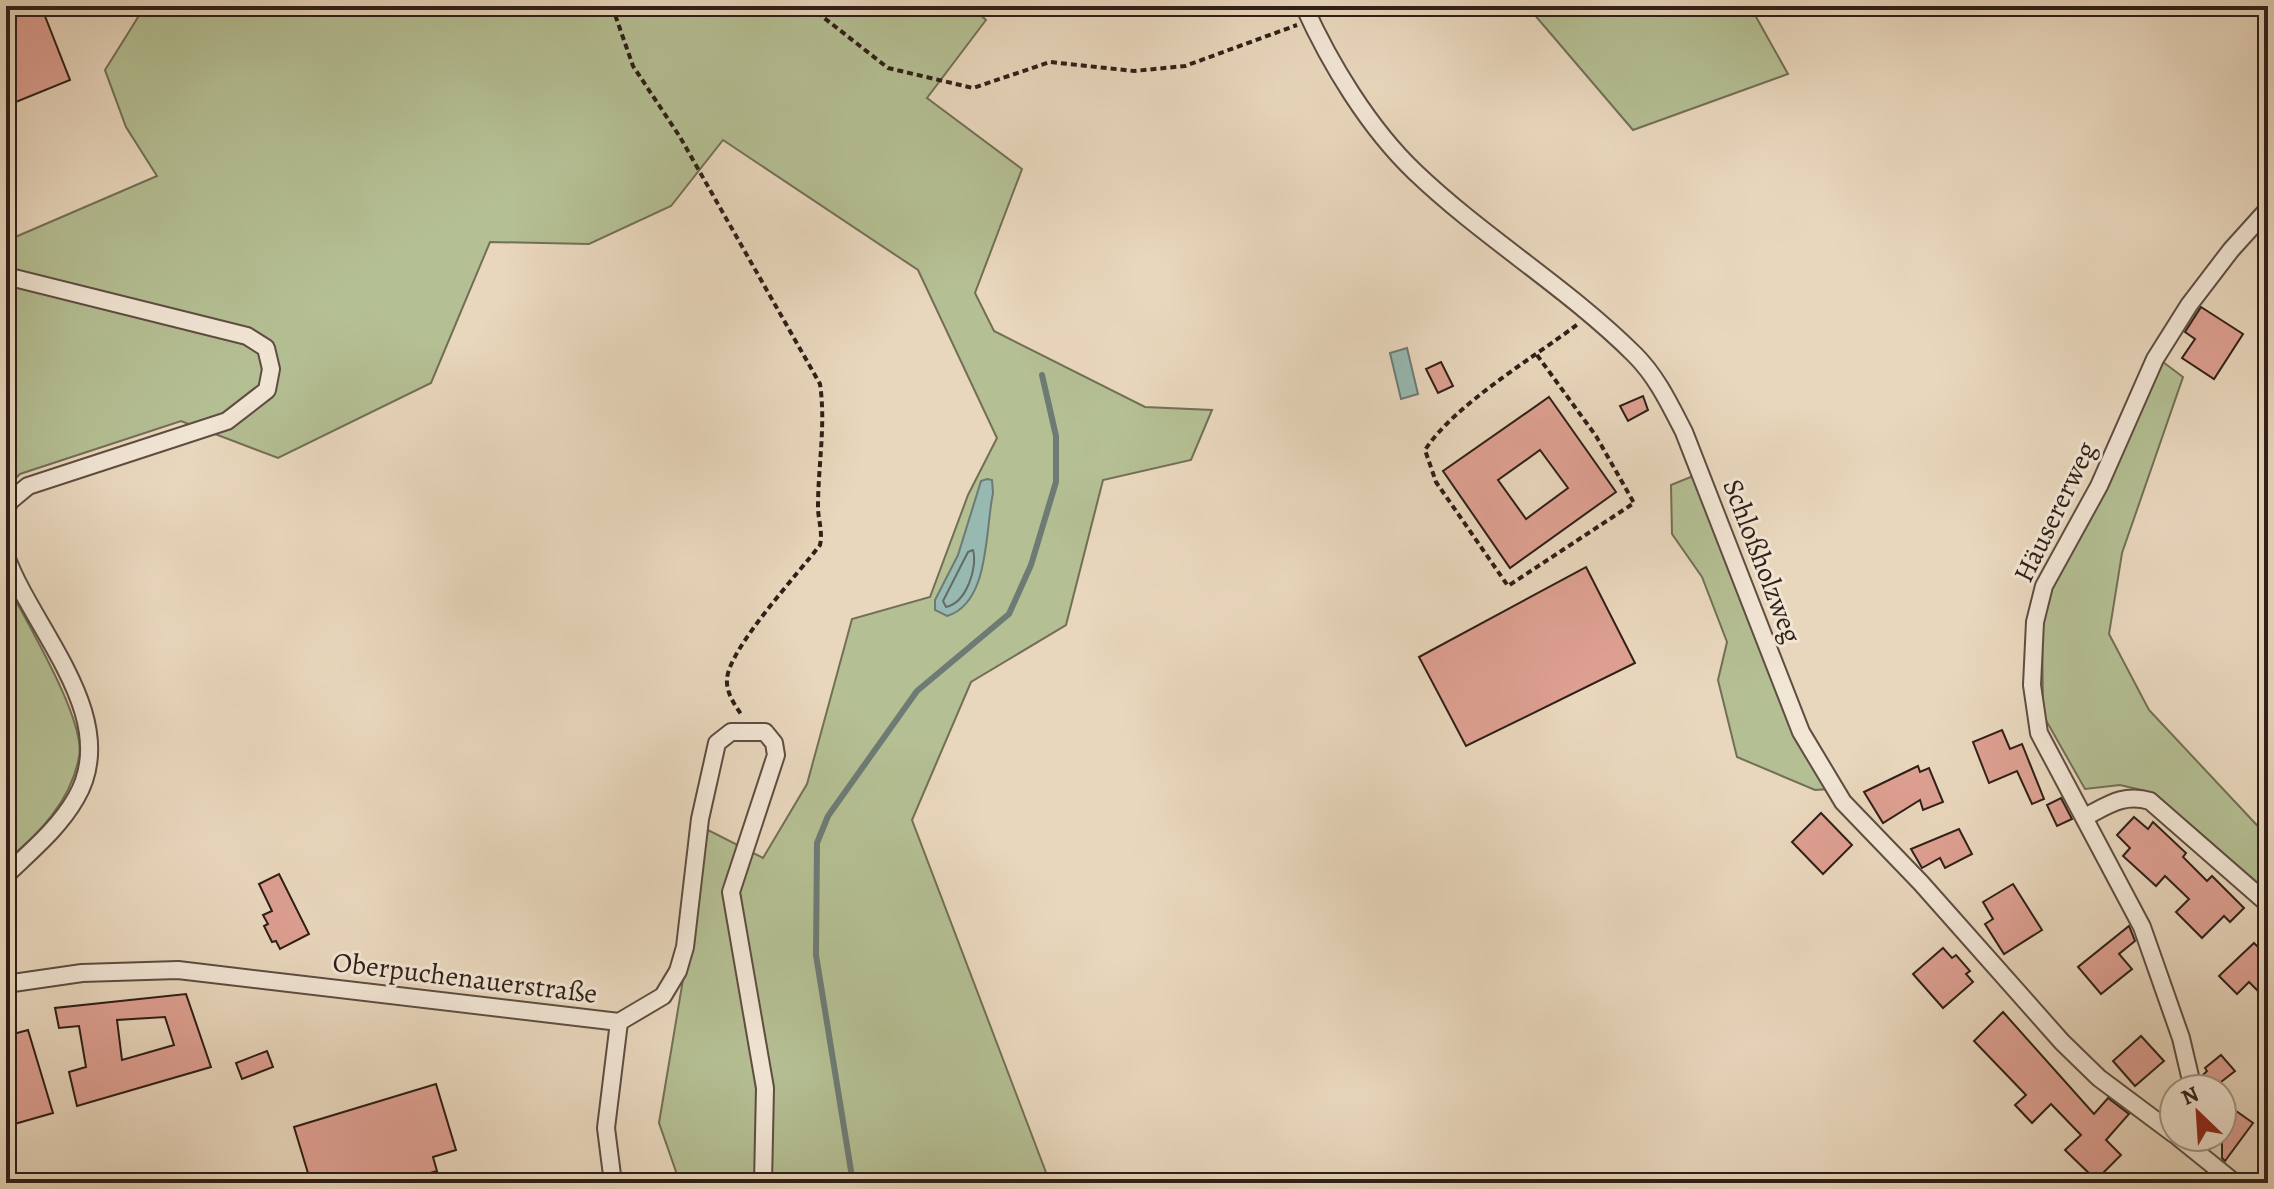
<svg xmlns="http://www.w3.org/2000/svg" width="2274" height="1189" font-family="Alegreya,serif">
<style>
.green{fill:#b4bf93;stroke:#726f56;stroke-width:2}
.water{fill:#97b9b2;stroke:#6d7b74;stroke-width:2}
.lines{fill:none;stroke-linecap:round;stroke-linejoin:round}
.shore{stroke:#636c65;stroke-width:2}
.stream{stroke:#6d7b74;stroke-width:6}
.building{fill:#dea092;stroke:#2f1f18;stroke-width:2;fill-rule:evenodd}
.street-casing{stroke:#5e4d41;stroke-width:20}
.path{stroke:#2f1f18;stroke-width:4;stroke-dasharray:6 4;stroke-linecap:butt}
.street{stroke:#f1e5d4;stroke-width:16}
.labels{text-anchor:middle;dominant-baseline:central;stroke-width:6;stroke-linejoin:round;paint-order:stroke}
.street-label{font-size:28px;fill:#2f1f18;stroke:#f1e5d4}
</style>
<rect width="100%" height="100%" fill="#e9d7bd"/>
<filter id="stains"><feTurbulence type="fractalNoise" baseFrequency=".0025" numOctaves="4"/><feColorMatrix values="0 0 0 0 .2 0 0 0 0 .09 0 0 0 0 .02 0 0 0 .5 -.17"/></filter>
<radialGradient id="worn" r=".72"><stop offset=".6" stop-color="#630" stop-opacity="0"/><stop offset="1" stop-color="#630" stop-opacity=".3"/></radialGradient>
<g class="green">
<path d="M145,6H970L986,20L927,98L1022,169L975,293L994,331L1145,407L1212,410L1191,460L1103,480L1066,625L971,682L912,820L1047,1175L1054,1183H680L659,1123L708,830L763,858L807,784L852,619L930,597L968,495L997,438L918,270L723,140L671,206L589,244L490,242L431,383L278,458L181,421L20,474L6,488V241L157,176L126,127L105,70Z"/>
<path d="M1527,6H1750L1788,74L1633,130Z"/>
<path d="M2163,362L2183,377L2122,553L2109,634L2149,710L2268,837V892L2154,793L2120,785L2085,789L2043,715L2042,623L2054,582L2107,483Z"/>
<path d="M1693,476L1829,789L1815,790L1737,757L1718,680L1727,642L1702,577L1672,534L1671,485Z"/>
<path d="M6,582C24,618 87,721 79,757C71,801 39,834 6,861Z"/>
</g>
<g class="water">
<path d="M1407,348L1418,394L1401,399L1390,353Z"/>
<path d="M987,479L992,480L993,493C985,530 990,603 947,616L935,610V600L958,555L981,481Z"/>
</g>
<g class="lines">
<path class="shore" d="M973,550C978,568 966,603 946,607L943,601L968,552Z"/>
<path class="stream" d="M853,1183L816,955L817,843L828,816L917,691L1009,614L1031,565L1056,482V436L1042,375"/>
</g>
<g class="building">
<path d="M6,6H41L70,80L6,106Z"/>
<path d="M2201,307L2243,334L2214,379L2182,358L2195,339L2185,332Z"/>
<path d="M1441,362L1453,386L1438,393L1426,369Z"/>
<path d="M1643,396L1648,410L1628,421L1620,406Z"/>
<path d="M1549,397L1616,492L1510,568L1443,471ZM1540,450L1568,488L1526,519L1498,480Z"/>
<path d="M1586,567L1635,663L1466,746L1419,657Z"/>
<path d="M2002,730L2010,749L2022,744L2044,799L2032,804L2017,771L1989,783L1973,742Z"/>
<path d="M1918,766L1920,772L1929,768L1943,802L1923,810L1920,800L1883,823L1864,792Z"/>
<path d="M2061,798L2072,819L2057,826L2047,805Z"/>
<path d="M1821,813L1852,845L1823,874L1792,842Z"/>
<path d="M2134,817L2148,829L2153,822L2186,853L2183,857L2207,881L2212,876L2244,908L2230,922L2224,916L2202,938L2176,912L2189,899L2165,876L2156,886L2123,856L2130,848L2117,835Z"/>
<path d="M1959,829L1972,854L1945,868L1940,858L1922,868L1911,849Z"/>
<path d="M279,874L309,934L280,949L276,941L272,942L264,926L268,924L263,915L272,911L259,884Z"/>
<path d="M2013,884L2042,930L2004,954L1985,924L1993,919L1983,902Z"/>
<path d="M2129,926L2135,941L2119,954L2132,969L2101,994L2078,967Z"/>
<path d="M2254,943L2268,957V1001L2249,982L2237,994L2219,976Z"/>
<path d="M1943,948L1952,958L1956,955L1970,971L1966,974L1973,982L1943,1008L1913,974Z"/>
<path d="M186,994L211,1067L77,1106L69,1072L86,1067L79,1026L59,1028L55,1008ZM165,1017L174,1045L122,1060L117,1020Z"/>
<path d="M2003,1012L2094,1114L2108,1098L2129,1114L2106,1140L2121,1155L2096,1180L2065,1150L2081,1135L2051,1104L2032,1123L2015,1105L2026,1095L1974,1041Z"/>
<path d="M28,1030L53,1113L11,1125L6,1110V1036Z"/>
<path d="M2141,1036L2164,1061L2135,1086L2113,1061Z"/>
<path d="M267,1051L273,1067L242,1079L236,1063Z"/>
<path d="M2221,1055L2235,1071L2212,1089L2201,1077L2207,1071L2205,1068Z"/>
<path d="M436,1084L456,1150L433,1157L437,1171L396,1183H311L294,1127Z"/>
<path d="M2222,1101L2253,1123L2225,1161L2222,1158Z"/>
</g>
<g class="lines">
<g class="street-casing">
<g id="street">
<path d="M1304,6C1330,64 1369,128 1415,172C1484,238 1568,288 1635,355C1657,377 1670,405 1684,432L1801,732L1843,802L1921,883L2062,1042L2099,1078L2174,1134"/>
<path d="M6,276L247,336L266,348L271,369L267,390L227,421L28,486L10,501L6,509"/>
<path d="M6,556C32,629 123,718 76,798C59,828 31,851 6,875"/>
<path d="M2085,817C2108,805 2124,793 2150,801L2268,904"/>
<path d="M6,984L82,973L178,970L619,1022L663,996L678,971L685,947L700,819L717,743L731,732H765L774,743L776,755L731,892L765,1088L763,1183"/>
<path d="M2193,1089L2181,1038L2142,927L2039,733L2032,685L2035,622L2044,586L2099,486L2155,359L2189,305L2231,250L2268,209"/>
<path d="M2178,1137L2235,1183"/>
<path d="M613,1183L606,1128L619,1022"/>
</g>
</g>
<g class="path">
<path d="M612,6L633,66L680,137L820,384C826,425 818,466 818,507C818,520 823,531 820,545C799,573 729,648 727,679C726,692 734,704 741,714"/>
<path d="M809,6L888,68L973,88L1050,62L1134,71L1185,66L1297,25"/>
<path d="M1537,355L1596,436L1634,503L1508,586L1436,482L1425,450C1454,405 1533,358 1578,324"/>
</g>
<use href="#street" class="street"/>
</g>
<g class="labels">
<g class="street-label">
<text transform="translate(2055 512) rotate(-64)">Häusererweg</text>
<text transform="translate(1762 561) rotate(69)">Schloßholzweg</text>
<text transform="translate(465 978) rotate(7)">Oberpuchenauerstraße</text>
</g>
</g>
<rect width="2274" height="1189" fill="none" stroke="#e9d7bd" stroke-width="32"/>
<rect x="8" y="8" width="2258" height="1173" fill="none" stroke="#2f1f18" stroke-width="4"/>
<rect x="16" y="16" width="2242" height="1157" fill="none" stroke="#2f1f18" stroke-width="2"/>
<g transform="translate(2198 1113) rotate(335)"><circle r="38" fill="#f1e5d4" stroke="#a39689" stroke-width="2"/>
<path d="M0-6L14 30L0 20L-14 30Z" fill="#8f2418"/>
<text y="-12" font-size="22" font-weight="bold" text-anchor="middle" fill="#2f1f18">N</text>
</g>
<rect width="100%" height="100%" filter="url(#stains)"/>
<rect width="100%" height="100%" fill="url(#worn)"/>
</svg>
